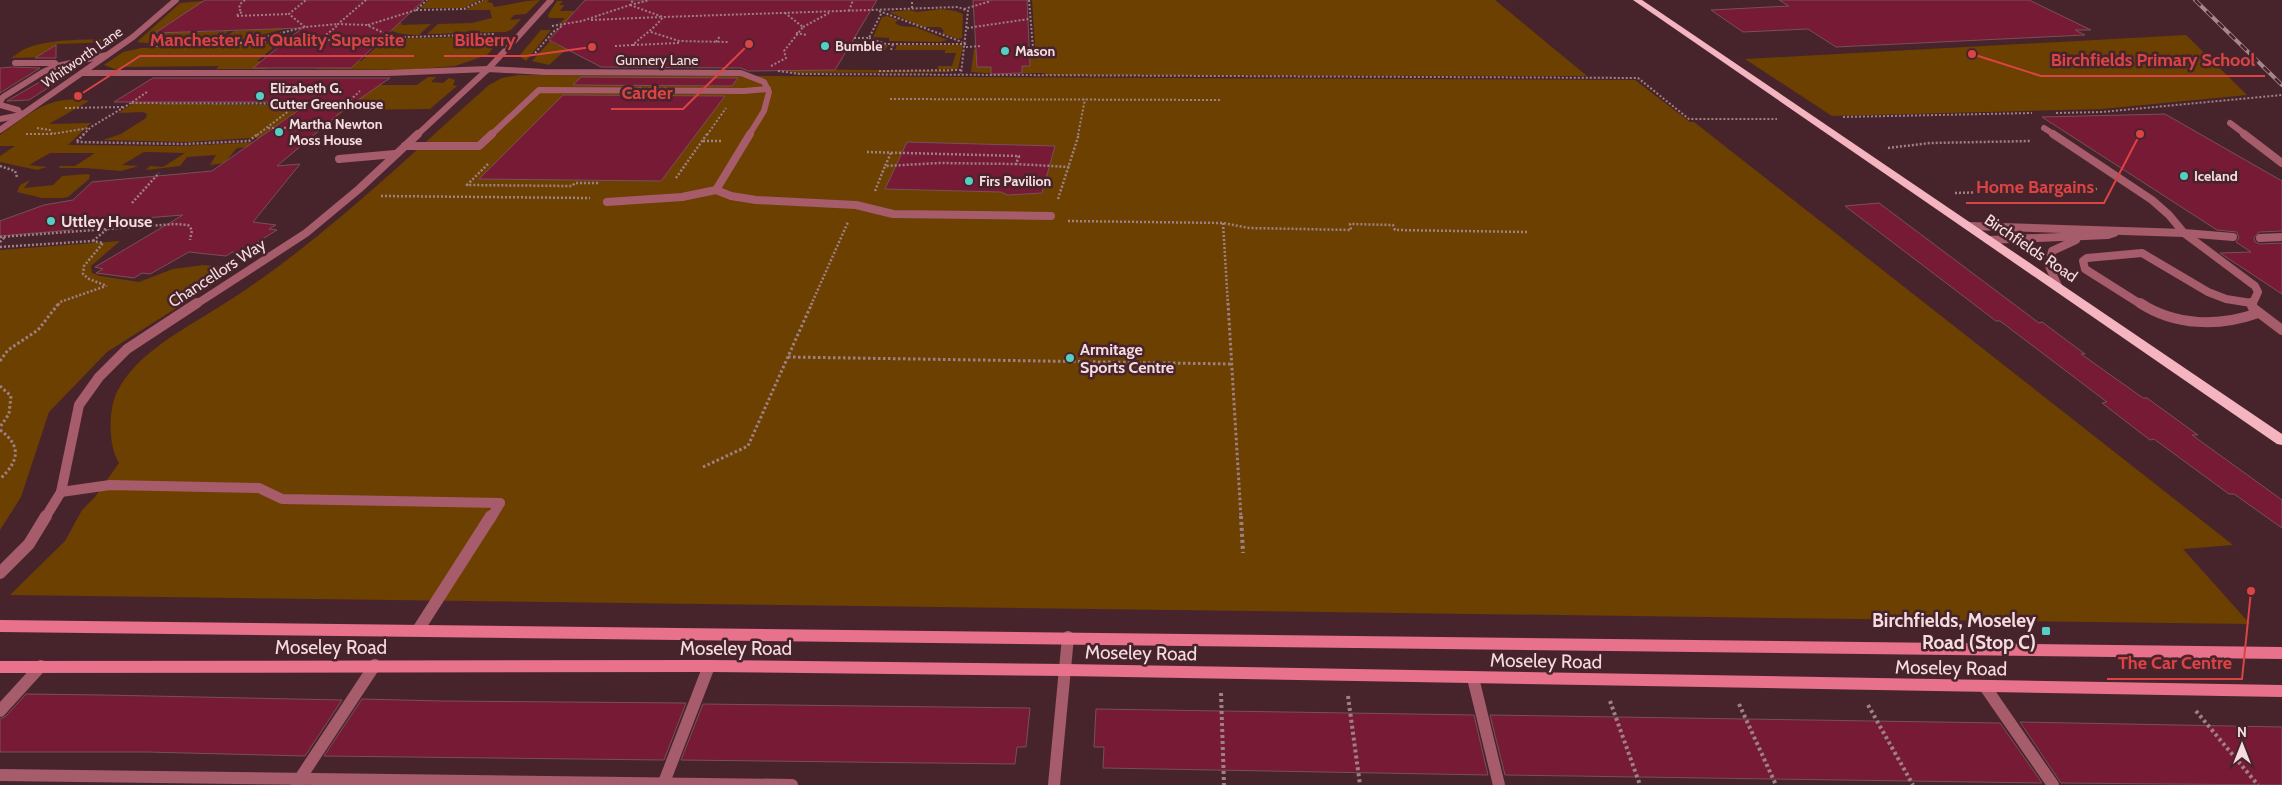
<svg xmlns="http://www.w3.org/2000/svg" width="2282" height="785" font-family="Cabin,sans-serif">
<style>
.green{fill:#6c4000}
.building{fill:#761a36;stroke:#785058}
.lines{fill:none;stroke-linecap:round;stroke-linejoin:round}
.path-far3{stroke:#9e8085;stroke-width:2;stroke-dasharray:2 2;stroke-linecap:butt}
.path-far2{stroke:#9e8085;stroke-width:2.5;stroke-dasharray:2 2;stroke-linecap:butt}
.path-far1{stroke:#9e8085;stroke-width:3;stroke-dasharray:2.5 2.5;stroke-linecap:butt}
.path{stroke:#9e8085;stroke-width:4;stroke-dasharray:3 3;stroke-linecap:butt}
.service-far3{stroke:#a65c6b;stroke-width:6}
.service-far2{stroke:#a65c6b;stroke-width:8}
.service-far1{stroke:#a65c6b;stroke-width:10}
.service{stroke:#a65c6b;stroke-width:12}
.minor-far3{stroke:#a65c6b;stroke-width:6}
.minor-far2{stroke:#a65c6b;stroke-width:8}
.minor-far1{stroke:#a65c6b;stroke-width:10}
.minor{stroke:#a65c6b;stroke-width:12}
.secondary{stroke:#e8718c;stroke-width:12}
.trunk{fill:#f4b4c0;fill-rule:evenodd}
.rail-casing{stroke:#a4868c;stroke-width:4}
.rail{stroke:#47242b;stroke-width:2.5;stroke-dasharray:8;stroke-linecap:butt}
.poi-dot{fill:#56cec3;stroke:#47242b;stroke-width:2}
.labels{text-anchor:middle;dominant-baseline:central;stroke-width:5;stroke-linejoin:round;paint-order:stroke}
.far-poi-label{font-size:14px;font-weight:bold;fill:#f5dce0;stroke:#47242b;text-anchor:start}
.far-street-label{font-size:14px;fill:#f5dce0;stroke:#47242b}
.poi-label{font-size:16px;font-weight:bold;fill:#f5dce0;stroke:#47242b;text-anchor:start}
.street-label{font-size:16px;fill:#f5dce0;stroke:#47242b}
.near-poi-label{font-size:19px;font-weight:bold;fill:#f5dce0;stroke:#47242b;text-anchor:end}
.near-street-label{font-size:19px;fill:#f5dce0;stroke:#47242b}
.leader{fill:none;stroke:#db4344;stroke-width:2}
.callout-dot{fill:#db4344;stroke:#47242b;stroke-width:2}
.callout-label{font-size:18px;text-anchor:middle;font-weight:bold;fill:#db4344;stroke:#47242b;stroke-width:5;stroke-linejoin:round;paint-order:stroke}
</style>
<rect width="100%" height="100%" fill="#47242b"/>
<g class="green">
<path d="M429,0H480L463,8H420Z"/>
<path d="M485,0H489L487,2L492,3L494,7C510,5 525,0 540,0L526,14L514,15L510,20L521,19L512,29L506,32L427,34L438,24L472,23L492,18L490,10H465Z"/>
<path d="M1032,0H1495L1587,76L1045,75L1044,73L1001,74L971,72L974,49H981L991,67L1022,73V66H1029V48H1035Z"/>
<path d="M203,1L194,32L229,31L214,41L155,44L137,42L180,3Z"/>
<path d="M557,1H563L559,5H564L560,11H591L558,25L565,18H549L548,15Z"/>
<path d="M941,9L955,11L963,14L962,38L958,39L942,33L944,31L940,27H923L889,12L909,10L917,12Z"/>
<path d="M887,16L898,20L895,23L900,26L915,27L948,40L939,42L889,41V38L873,37L882,17Z"/>
<path d="M390,22L402,23L401,25L431,24L419,35C404,35 394,33 380,26Z"/>
<path d="M293,27L245,39L218,41L234,31Z"/>
<path d="M541,30H551L526,61L519,56Z"/>
<path d="M2186,35L2247,95L2102,109L1832,116L1745,59Z"/>
<path d="M498,36L502,37L500,40L487,55L455,66L407,70L315,69L332,62L361,61L385,39Z"/>
<path d="M116,39L118,40L101,52H97L111,42L58,44L44,53H57L50,57L11,58C16,55 21,50 27,48C54,38 88,40 116,39Z"/>
<path d="M550,41L557,45H571L549,65L532,61Z"/>
<path d="M853,41L888,45L885,50H847Z"/>
<path d="M279,43L257,61H278L267,69H216L219,66L122,67L117,70L104,65L123,52L141,48Z"/>
<path d="M897,45H961L963,46L958,69H938V66H952L956,53H945V50H895Z"/>
<path d="M783,69L956,71L947,72L802,73H793Z"/>
<path d="M518,75L1635,80L1690,122H1694L2233,545L2183,549L2250,624L10,595L65,541L82,510L95,497L119,463C108,447 108,407 118,390C137,355 174,335 206,315C231,300 256,283 279,266C353,211 420,146 489,85L502,78Z"/>
<path d="M428,77H436L431,82L443,83L449,78L455,80L453,85L457,86L430,109L345,110L293,153L281,159L288,144L237,148L227,160L239,161L210,165L216,155L187,157L180,166L146,170L150,166L163,167L185,153L144,152L122,165L139,166L121,171L85,168H59L60,166H75L95,153H50L29,165L47,167L37,170L0,162V156L15,146H0V135C31,113 49,94 89,101L49,124L91,123L68,145L182,146L300,140L251,138L187,142L103,140L121,134L146,118L147,114L143,112L118,113L134,103L347,106L371,85H417Z"/>
<path d="M87,174L90,175L89,179L68,197L62,198H42L17,192L20,185L30,180L24,188L53,185L62,176Z"/>
<path d="M120,241L91,266L92,273L100,276L139,282L173,269L204,265L236,268L211,286L107,352L49,412L21,497L0,530V250Z"/>
</g>
<g class="building">
<path d="M205,0H424L351,68H253L302,28L155,33Z"/>
<path d="M585,0H877L835,70L748,71L741,68L601,67L549,40Z"/>
<path d="M973,0H1027L1030,66H1022V73L991,74V67H977Z"/>
<path d="M1779,0H2029L2091,30H2075L2085,35L1836,47L1808,29L1743,32L1711,10L1789,6Z"/>
<path d="M56,45V58H35Z"/>
<path d="M12,67L40,68L0,93V68Z"/>
<path d="M57,72V82L29,100L7,101Z"/>
<path d="M581,77L738,78L732,86L573,85Z"/>
<path d="M153,78H390L342,111L277,166L300,164L253,222L276,225L269,229L277,230L240,253L232,252L226,256L189,252L150,274L142,273L134,278L96,273L103,269L95,267L183,215L81,223L71,230L0,236V221L44,205L73,200L92,182L212,171L310,102H114Z"/>
<path d="M563,95L725,96L661,181L479,179Z"/>
<path d="M2165,114L2282,181V231L2259,232L2254,238L2255,242L2260,244L2282,243V294L2220,253L2251,252L2236,242L2239,238L2237,232L2217,230L2042,117Z"/>
<path d="M907,142L979,144L1055,146L1042,193L1008,195L1001,192L885,189Z"/>
<path d="M1879,203L2039,323L2042,322L2085,354H2081L2143,398H2147L2198,435H2192L2282,500V528L2234,494H2229L2154,439L2150,440L2102,403L2107,402L2000,321H1996L1845,206Z"/>
<path d="M26,694L103,695L342,700L305,756L147,752H0V719L6,716Z"/>
<path d="M362,699L442,701L686,703L664,760L324,756Z"/>
<path d="M703,704L782,705L1030,708L1026,747H1017L1015,764L681,760Z"/>
<path d="M1096,709L1474,715L1488,775L1103,768L1104,747H1094Z"/>
<path d="M1490,715L2000,723L2042,783L1505,775Z"/>
<path d="M2020,722L2282,727V785L2061,783Z"/>
</g>
<g class="lines">
<g class="path-far3">
<path d="M245,0L240,4L239,9L242,12L236,16L289,14"/>
<path d="M366,0L338,24L367,25L392,37"/>
<path d="M1029,0L1033,48"/>
<path d="M912,2V9"/>
<path d="M630,5L663,17L958,7L968,11L961,74"/>
<path d="M630,5L649,0"/>
<path d="M964,9L991,1"/>
<path d="M416,10L464,9L483,0"/>
<path d="M849,11L853,0"/>
<path d="M879,11L962,42"/>
<path d="M591,20L660,17"/>
<path d="M368,25L416,10L427,0"/>
<path d="M552,26L582,21L630,5L633,0"/>
<path d="M305,27L289,14L306,0"/>
<path d="M803,27L829,13"/>
<path d="M967,28L1029,19"/>
<path d="M651,32L679,41L728,42"/>
<path d="M796,33L807,35"/>
<path d="M854,38H869L882,12"/>
<path d="M869,38L886,44H966"/>
<path d="M320,40L338,25"/>
<path d="M248,41L305,27L338,24"/>
<path d="M716,42L720,36"/>
<path d="M633,45L679,43"/>
<path d="M152,46L495,34"/>
<path d="M615,46L633,45C644,34 653,30 663,17"/>
<path d="M966,47L982,46"/>
<path d="M891,50L893,44"/>
<path d="M535,53L553,32L562,26"/>
<path d="M771,66L786,58L784,51L803,27L785,13"/>
<path d="M778,71L800,74L1638,78L1689,119H1777"/>
<path d="M879,71L961,70"/>
<path d="M147,92L131,103L346,104L360,91"/>
<path d="M890,99L1220,100"/>
<path d="M65,108L124,107"/>
<path d="M2056,113L2102,112L2282,95"/>
<path d="M1843,117L2032,113"/>
<path d="M37,128L50,130L52,134"/>
<path d="M268,128L319,127"/>
<path d="M26,134H52L89,128"/>
<path d="M83,135L91,127L131,103"/>
<path d="M257,135L298,104"/>
<path d="M707,135L726,108"/>
<path d="M1078,135L1085,99"/>
</g>
<g class="path-far2">
<path d="M84,134L76,142L184,144L249,141L258,134"/>
<path d="M703,141H722"/>
<path d="M1888,148L1930,143L2031,141"/>
<path d="M867,152L1019,156L1016,164L1070,167"/>
<path d="M891,153L885,166L939,163L1016,164"/>
<path d="M488,164L467,185L572,186L575,183H600"/>
<path d="M0,166L15,171L17,177"/>
<path d="M676,178L707,134"/>
<path d="M875,191L885,166"/>
<path d="M1955,193L2099,189"/>
<path d="M381,196L590,198"/>
<path d="M1058,199L1079,134"/>
<path d="M132,203L159,173"/>
<path d="M1068,221L1223,223L1249,228L1351,230L1350,224L1393,225L1395,230L1527,232"/>
<path d="M1223,223L1228,305"/>
<path d="M0,237L175,224L188,225L192,230L190,240"/>
<path d="M93,241L107,229"/>
<path d="M0,242L5,237"/>
<path d="M0,247L93,241L103,243L84,266L83,274L89,279L107,286"/>
<path d="M58,305L60,302L106,286"/>
<path d="M811,305L848,222"/>
</g>
<g class="path-far1">
<path d="M1228,303L1241,518"/>
<path d="M788,357L1232,364"/>
<path d="M0,361L8,350L38,330L59,303"/>
<path d="M0,386L11,396L9,414L0,427"/>
<path d="M0,430C22,446 19,461 0,479"/>
<path d="M703,467L748,446L812,303"/>
</g>
<g class="path">
<path d="M1241,516L1243,553"/>
<path d="M1221,693L1224,785"/>
<path d="M1348,696L1360,785"/>
<path d="M1610,701L1640,785"/>
<path d="M1739,704L1776,785"/>
<path d="M1868,705L1913,785"/>
<path d="M2196,711L2258,785"/>
</g>
<g class="service-far3">
<path d="M515,40L551,0"/>
<path d="M15,63H55L57,66"/>
<path d="M82,73H388L488,69L544,72L741,73L764,82L769,92L764,111L749,135"/>
<path d="M0,102L3,97L43,72L57,66L107,55"/>
<path d="M0,105L18,110L21,115L0,119"/>
<path d="M2230,123L2246,135"/>
<path d="M2044,128L2055,135"/>
<path d="M491,135L539,90L744,91L768,89"/>
</g>
<g class="service-far2">
<path d="M2053,134L2152,200L2169,215L2184,233L2233,237"/>
<path d="M2244,134L2282,163"/>
<path d="M405,146H479L492,134"/>
<path d="M339,159L395,154"/>
<path d="M716,190L750,134"/>
<path d="M607,202L682,197L716,190L731,196L756,200L856,205L893,214L1051,216"/>
<path d="M1969,226L2184,233L2255,286L2258,292L2252,305"/>
<path d="M2260,238L2282,237"/>
<path d="M1989,240L2108,235L2114,233"/>
<path d="M2058,286L2049,266L2052,251L2076,240"/>
<path d="M2142,305L2085,269L2083,261L2087,258L2142,253L2208,292L2226,299L2251,303"/>
</g>
<g class="service-far1">
<path d="M2140,303C2175,326 2219,327 2258,313"/>
<path d="M2251,303L2253,308L2282,330"/>
<path d="M61,492L110,485L259,488L282,499L500,503"/>
<path d="M491,518L500,503"/>
</g>
<g class="service">
<path d="M418,630L491,516"/>
<path d="M1473,678L1499,785"/>
<path d="M1986,688L2053,785"/>
<path d="M0,711L41,666"/>
<path d="M0,775L792,785"/>
<path d="M297,783L375,665"/>
<path d="M663,785L709,666"/>
</g>
<g class="minor-far3">
<path d="M0,130L133,37L176,0"/>
<path d="M417,135L488,69L515,40"/>
</g>
<path class="minor-far2" d="M195,305L306,233L359,189L418,134"/>
<path class="minor-far1" d="M45,518L61,492L79,405L99,377L127,349L197,303"/>
<g class="minor">
<path d="M0,573L29,544L46,516"/>
<path d="M1054,785L1068,637"/>
</g>
<g class="secondary">
<path d="M0,626L2282,653"/>
<path d="M0,667L709,666L1065,670L2282,691"/>
</g>
<path class="trunk" d="M1633,0H1642L2282,434V445L2277,444Z"/>
<g class="rail-casing">
<path id="rail" d="M2195,0L2282,85"/>
</g>
<use href="#rail" class="rail"/>
</g>
<g class="poi-dot">
<circle cx="825" cy="46" r="5"/>
<circle cx="1005" cy="51" r="5"/>
<circle cx="260" cy="96" r="5"/>
<circle cx="279" cy="132" r="5"/>
<circle cx="2184" cy="176" r="5"/>
<circle cx="969" cy="181" r="5"/>
<circle cx="51" cy="221" r="5"/>
<circle cx="1070" cy="358" r="5"/>
<rect x="2041" y="626" width="10" height="10" rx="2.5"/>
</g>
<g class="labels">
<g class="far-poi-label">
<text x="835" y="46">Bumble</text>
<text x="1015" y="51">Mason</text>
<text x="270" y="88">Elizabeth G.<tspan x="270" dy="16">Cutter Greenhouse</tspan></text>
<text x="289" y="124">Martha Newton<tspan x="289" dy="16">Moss House</tspan></text>
<text x="2194" y="176">Iceland</text>
<text x="979" y="181">Firs Pavilion</text>
</g>
<g class="far-street-label">
<text transform="translate(82 57) rotate(-35)">Whitworth Lane</text>
<text x="657" y="60">Gunnery Lane</text>
</g>
<g class="poi-label">
<text x="61" y="221">Uttley House</text>
<text x="1080" y="349">Armitage<tspan x="1080" dy="18">Sports Centre</tspan></text>
</g>
<g class="street-label">
<text transform="translate(2031 248) rotate(34)">Birchfields Road</text>
<text transform="translate(217 273) rotate(-33)">Chancellors Way</text>
</g>
<g class="near-poi-label">
<text x="2036" y="620">Birchfields, Moseley<tspan x="2036" dy="22">Road (Stop C)</tspan></text>
</g>
<g class="near-street-label">
<text x="331" y="647">Moseley Road</text>
<text x="736" y="648">Moseley Road</text>
<text transform="translate(1141 653) rotate(1)">Moseley Road</text>
<text transform="translate(1546 661) rotate(1)">Moseley Road</text>
<text transform="translate(1951 668) rotate(1)">Moseley Road</text>
</g>
</g>
<path class="leader" d="M592 47L526 56H444M78 96L140 56H414M1972 54L2041 76H2265M749 44L683 109H611M2140 134L2104 203H1966M2251 591L2242 679H2107"/>
<g class="callout-dot">
<circle cx="592" cy="47" r="5"/>
<circle cx="78" cy="96" r="5"/>
<circle cx="1972" cy="54" r="5"/>
<circle cx="749" cy="44" r="5"/>
<circle cx="2140" cy="134" r="5"/>
<circle cx="2251" cy="591" r="5"/>
</g>
<g class="callout-label">
<text x="485" y="46">Bilberry</text>
<text x="277" y="46">Manchester Air Quality Supersite</text>
<text x="2153" y="66">Birchfields Primary School</text>
<text x="647" y="99">Carder</text>
<text x="2035" y="193">Home Bargains</text>
<text x="2175" y="669">The Car Centre</text>
</g>
<g transform="translate(2242 745)" stroke="#47242b" stroke-width="4" paint-order="stroke">
<path d="M0-4L9 19L0 12L-9 19Z" fill="#f5dce0"/>
<text y="-8" font-size="14" font-weight="bold" text-anchor="middle" fill="#f5dce0">N</text>
</g>
</svg>
